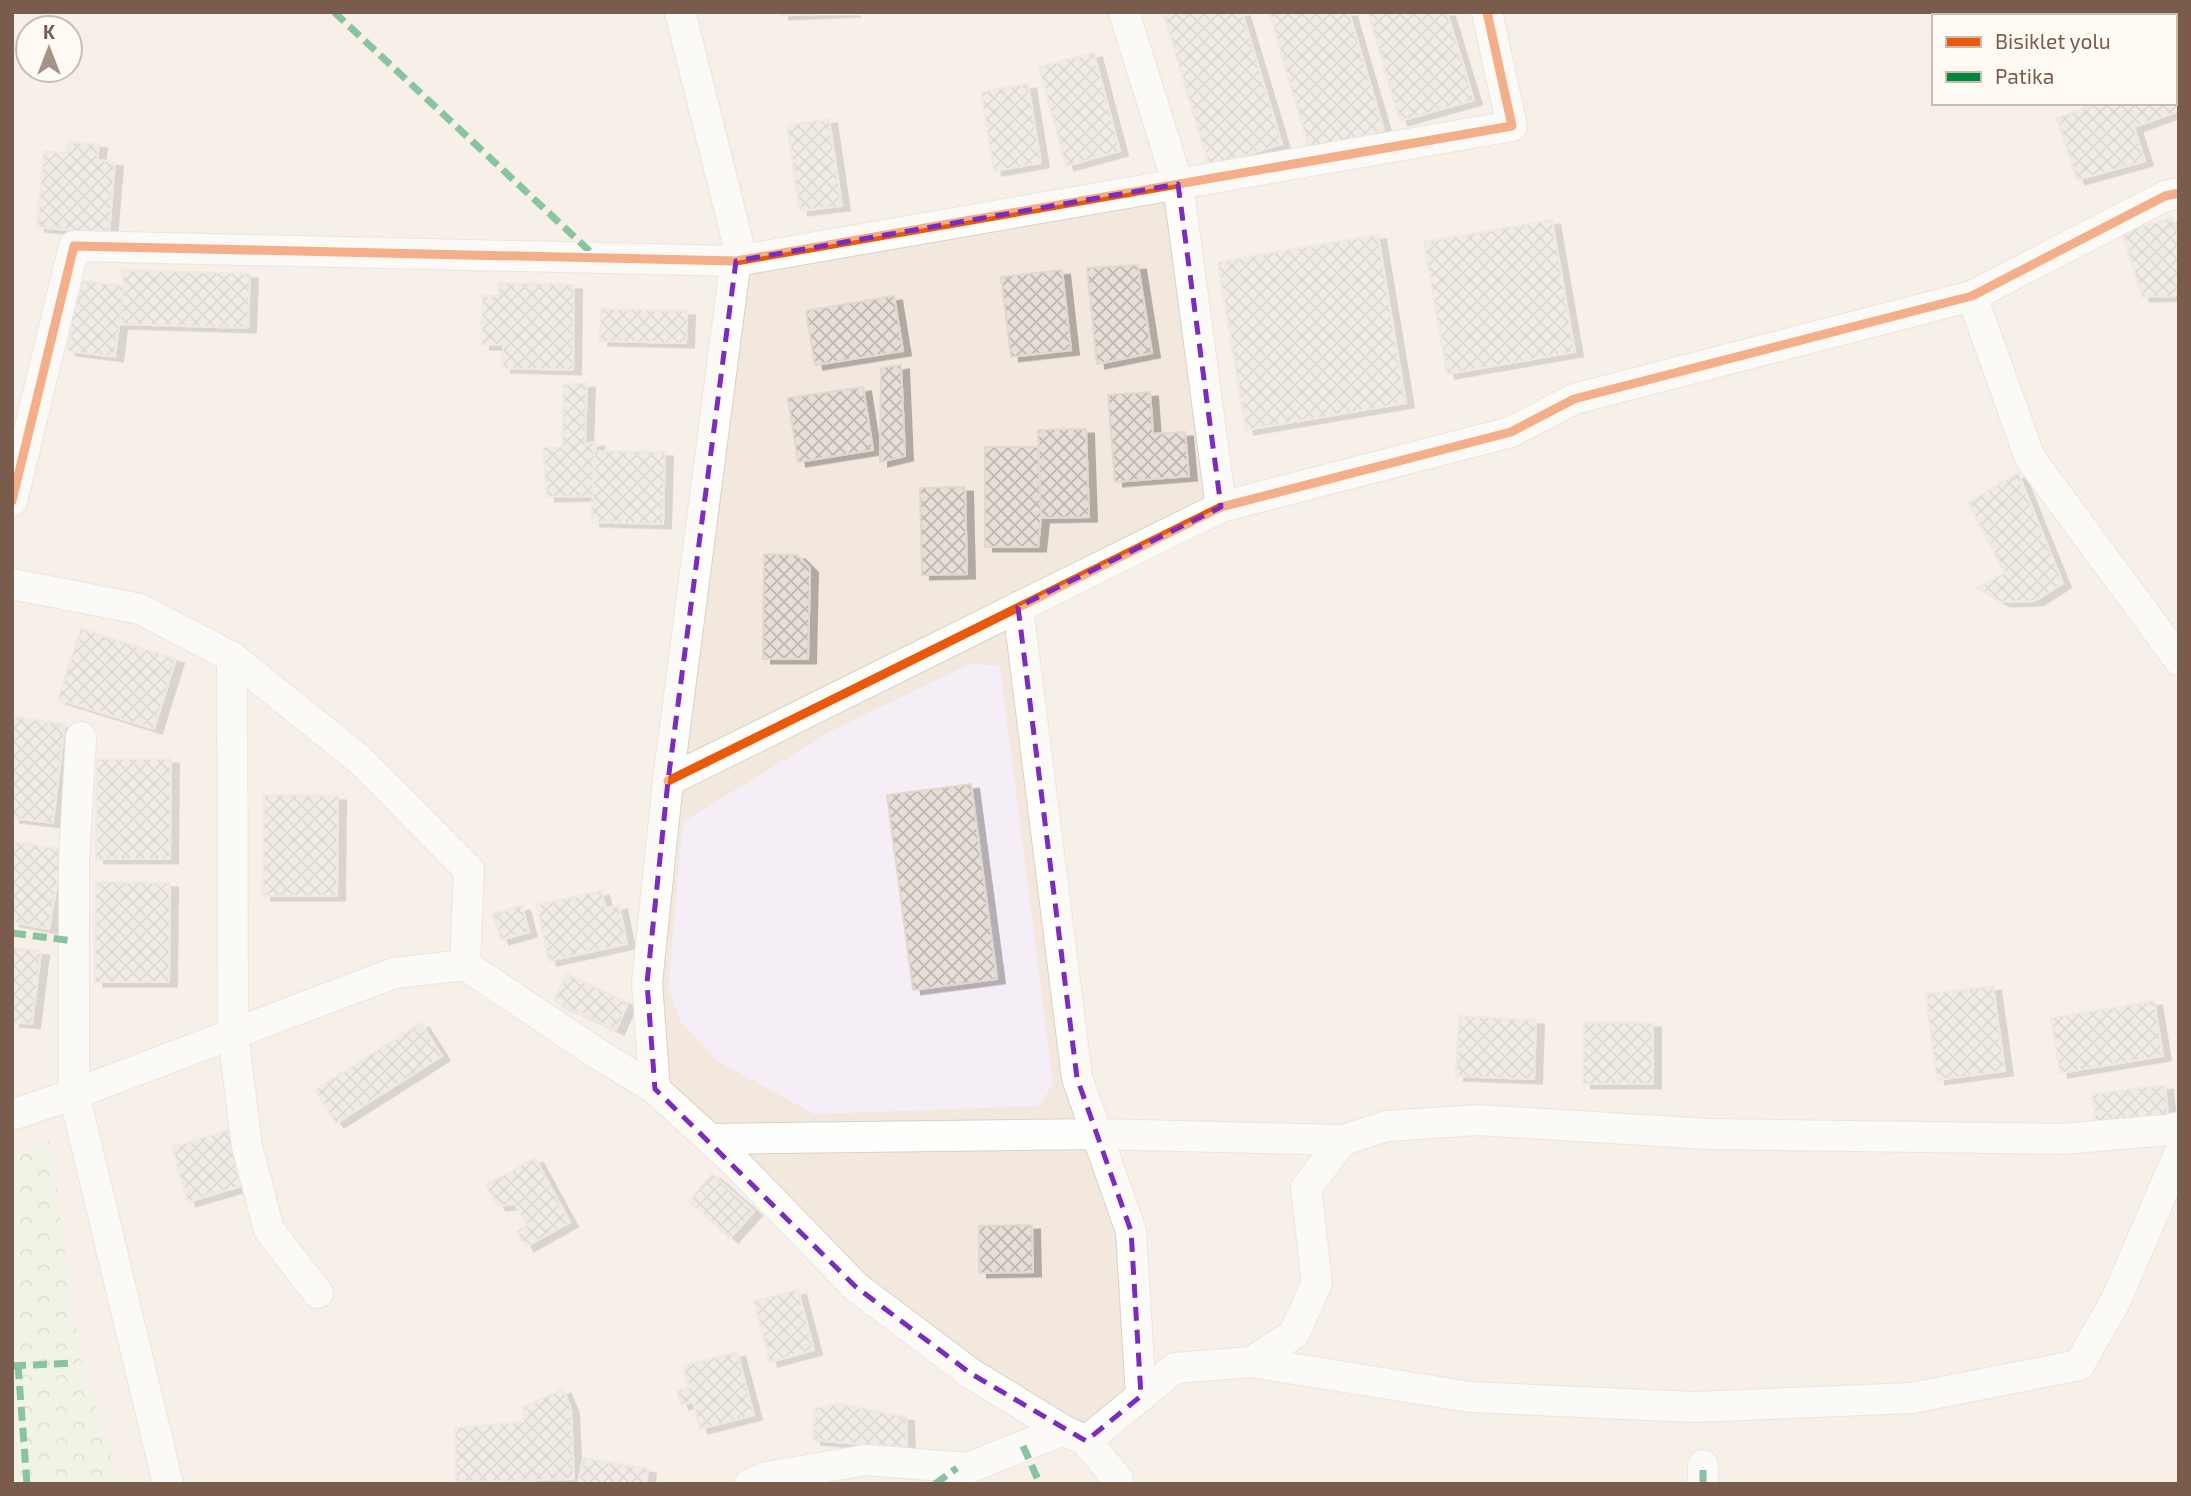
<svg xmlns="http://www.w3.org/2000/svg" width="2191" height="1496" font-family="'Exo 2',sans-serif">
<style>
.residential{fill:#f2e8de;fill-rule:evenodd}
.education{fill:#f6eef6}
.forest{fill:url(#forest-crowns)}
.building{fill:url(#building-cross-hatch);stroke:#e2d8d2;stroke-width:2;filter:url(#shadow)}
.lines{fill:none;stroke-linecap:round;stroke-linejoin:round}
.street-casing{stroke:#d7d1cb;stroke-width:32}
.street{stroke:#fefefd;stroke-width:30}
.quiet{stroke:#00873e;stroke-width:7;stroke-dasharray:14 7;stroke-linecap:butt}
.cycleway-casing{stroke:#fffaf3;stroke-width:13}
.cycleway{stroke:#e8590c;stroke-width:9}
.marked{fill:none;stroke:#7b2cbf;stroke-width:5;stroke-dasharray:14 9;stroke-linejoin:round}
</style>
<defs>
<pattern id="forest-crowns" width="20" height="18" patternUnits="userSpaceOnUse" patternTransform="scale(1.75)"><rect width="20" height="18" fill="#e7f0db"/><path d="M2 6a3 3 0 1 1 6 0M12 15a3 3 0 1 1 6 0" fill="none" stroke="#c0c6b4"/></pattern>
<pattern id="building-cross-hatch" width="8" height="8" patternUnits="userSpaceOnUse" patternTransform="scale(1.75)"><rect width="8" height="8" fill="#e6ded7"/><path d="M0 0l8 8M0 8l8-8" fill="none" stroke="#bfb7b1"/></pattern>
<filter id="shadow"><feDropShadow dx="8" dy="4.5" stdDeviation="0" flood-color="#0004"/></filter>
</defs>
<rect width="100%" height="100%" fill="#f9f5f0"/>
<path class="residential" d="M12,12H2179V1484H12ZM1934,16H2175V103H1934ZM28,28H70V70H28Z"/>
<path class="education" d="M970,664L1000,666L1053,1084L1039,1106L814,1114L717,1061L681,1023L668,988L683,822L831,731Z"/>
<path class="forest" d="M50,1140L79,1351L120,1484H12V1154Z"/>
<g class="building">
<path d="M781,12H853L781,15Z"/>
<path d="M1163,12H1242L1282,144L1209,166Z"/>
<path d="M1269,12H1349L1384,130L1310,151Z"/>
<path d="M1368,12H1447L1474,100L1400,121Z"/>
<path d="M2106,12H2140L2133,16H2108Z"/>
<path d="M1094,53L1120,151L1066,166L1039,67Z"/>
<path d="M2179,73V111L2134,127L2145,161L2077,180L2057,118L2097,103H2175V74Z"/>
<path d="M1028,84L1041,163L994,171L981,92Z"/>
<path d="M829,119L842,206L800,211L787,126Z"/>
<path d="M68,142L99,144L97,160L115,162L109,234L37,227L44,151L67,153Z"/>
<path d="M2172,218L2179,235V284L2175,296L2142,297L2122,232Z"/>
<path d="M1552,220L1575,352L1447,374L1424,242Z"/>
<path d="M1378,235L1406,403L1246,430L1218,262Z"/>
<path d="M1138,265L1152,353L1097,364L1087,268Z"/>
<path d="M122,270L250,274L248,328L119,324L124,286Z"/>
<path d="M1062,270L1071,350L1011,357L1001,277Z"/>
<path d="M76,280L124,286L115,357L68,351Z"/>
<path d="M499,283L574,285L573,370L503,368V345H482V296H499Z"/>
<path d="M894,296L903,351L815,365L806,311Z"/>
<path d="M601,309L687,311L686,343L600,341Z"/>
<path d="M901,365L905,456L880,462L881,368Z"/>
<path d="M587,383L585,444L596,442L593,496L547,497L543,447L562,448L564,385Z"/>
<path d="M863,387L873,450L798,462L788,398Z"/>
<path d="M1150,392L1153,434L1185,432L1189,476L1115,482L1108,395Z"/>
<path d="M1086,429L1089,517L1041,518L1038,430Z"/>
<path d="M985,447H1038L1041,518L1038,547H985Z"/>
<path d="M594,451L665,452L663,524L592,522Z"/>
<path d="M2018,473L2063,583L2035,601L2002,602L1977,588L2005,573L1968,503Z"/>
<path d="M965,487L967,574L922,575L920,488Z"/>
<path d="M764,554L797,555L810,568L808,659H763Z"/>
<path d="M81,629L176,659L154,729L58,699Z"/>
<path d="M12,717L65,724L53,823L12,818Z"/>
<path d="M97,759H171L170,859H96Z"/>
<path d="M971,784L997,979L913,990L887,795Z"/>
<path d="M264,795L338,796L337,896H263Z"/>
<path d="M12,841L63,850L49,929L12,922Z"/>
<path d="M96,882L170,883L169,982H95Z"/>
<path d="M601,891L606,908L619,905L627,944L549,961L537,905Z"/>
<path d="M522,906L529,932L501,940L493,914Z"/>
<path d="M12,948L41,951L32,1024L12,1022Z"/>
<path d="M567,974L628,1003L616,1030L554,1001Z"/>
<path d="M1993,986L2005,1071L1937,1080L1926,994Z"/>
<path d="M2154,1001L2163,1056L2060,1073L2051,1018Z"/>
<path d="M1459,1016L1536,1020L1534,1079L1456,1076Z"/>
<path d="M1584,1022L1653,1023V1084H1583Z"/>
<path d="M421,1023L442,1056L336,1123L315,1090Z"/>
<path d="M2165,1085L2168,1115L2096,1124L2092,1094Z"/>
<path d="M232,1129L248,1184L188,1202L172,1147Z"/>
<path d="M535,1158L570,1222L526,1247L517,1231L527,1225L515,1204L498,1206L486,1185Z"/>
<path d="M712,1174L754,1211L730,1238L689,1201Z"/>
<path d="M1032,1225L1033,1272L979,1273V1226Z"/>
<path d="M798,1290L814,1350L770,1362L754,1301Z"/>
<path d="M737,1352L754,1415L700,1429L693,1402L681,1405L677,1391L689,1388L683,1366Z"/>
<path d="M563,1389L571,1409L574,1479L456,1482L455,1428L524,1422L523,1407Z"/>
<path d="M838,1404L906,1417L907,1448L813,1440L815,1408Z"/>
<path d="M583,1458L648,1469L646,1484H578Z"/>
</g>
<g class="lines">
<g class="street-casing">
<g id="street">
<path d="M1124,12L1178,184L1221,507"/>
<path d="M1972,296L2030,458L2179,660"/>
<path d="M12,501L74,246L736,261L1512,126L1487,12"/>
<path d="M12,584L140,609L232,657L359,759L469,870L465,965"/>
<path d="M1018,607L1077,1078L1131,1231L1141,1396"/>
<path d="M232,657L233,1034L247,1146L269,1230L318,1293"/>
<path d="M81,737L74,861V1094L168,1484"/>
<path d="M668,781L1221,507L1511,432L1574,399L1972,296L2165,196L2179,193"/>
<path d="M655,1089L647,983L668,781L738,243L680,12"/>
<path d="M12,1115L74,1094L394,973L465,965L598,1054L655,1089L735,1162L856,1287L970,1373L1063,1430L1086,1441L1117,1478L1118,1484"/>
<path d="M710,1139L1097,1134L1343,1140"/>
<path d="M1251,1362L1470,1397L1694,1407L1912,1398L2079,1365L2116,1300L2179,1154"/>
<path d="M1086,1441L1175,1368L1251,1362L1294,1334L1317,1283L1306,1188L1343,1140L1387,1126L1477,1120L1709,1134L2062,1139L2167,1130L2179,1127"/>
<path d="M750,1484L766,1477L866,1460L968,1468L1063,1430"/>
<path d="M1703,1484V1465"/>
</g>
</g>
<use href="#street" class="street"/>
<g class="quiet">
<path d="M334,12L597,258"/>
<path d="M12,933L74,941"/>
<path d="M18,1365L27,1484"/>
<path d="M12,1366L72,1363"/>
<path d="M1023,1446L1040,1484"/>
<path d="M935,1484L957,1468"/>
<path d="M1703,1484V1465"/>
</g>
<g class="cycleway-casing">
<g id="cycleway">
<path d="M12,501L74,246L736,261L1512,126L1487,12"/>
<path d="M668,781L1221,507L1511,432L1574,399L1972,296L2165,196L2179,193"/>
</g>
</g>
<use href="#cycleway" class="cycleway"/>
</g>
<path d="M0 0H2191V1496H0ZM1178,184L1221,507L1018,607L1077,1078L1131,1231L1141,1396L1086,1441L970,1373L856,1287L655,1089L647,983L668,781L736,261Z" fill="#f9f5f0" fill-opacity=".55" fill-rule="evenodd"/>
<path class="marked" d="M1178,184L1221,507L1018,607L1077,1078L1131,1231L1141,1396L1086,1441L970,1373L856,1287L655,1089L647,983L668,781L736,261Z"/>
<rect width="2191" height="1496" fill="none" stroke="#7a5c4d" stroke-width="28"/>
<rect x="1932" y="14" width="245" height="91" fill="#fffaf3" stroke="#cabbb1" stroke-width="2"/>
<rect x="1946" y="37" width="35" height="10" fill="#e8590c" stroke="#cabbb1" stroke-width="2"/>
<text x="1995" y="49" font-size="21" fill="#7a5c4d">Bisiklet yolu</text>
<rect x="1946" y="72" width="35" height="10" fill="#00873e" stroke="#cabbb1" stroke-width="2"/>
<text x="1995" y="84" font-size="21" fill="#7a5c4d">Patika</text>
<g transform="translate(49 49)"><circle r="33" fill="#fffaf3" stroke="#cabbb1" stroke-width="2"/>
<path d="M0-5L12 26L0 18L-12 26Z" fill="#a69286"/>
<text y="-10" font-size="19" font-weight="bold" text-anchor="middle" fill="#7a5c4d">K</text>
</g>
</svg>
